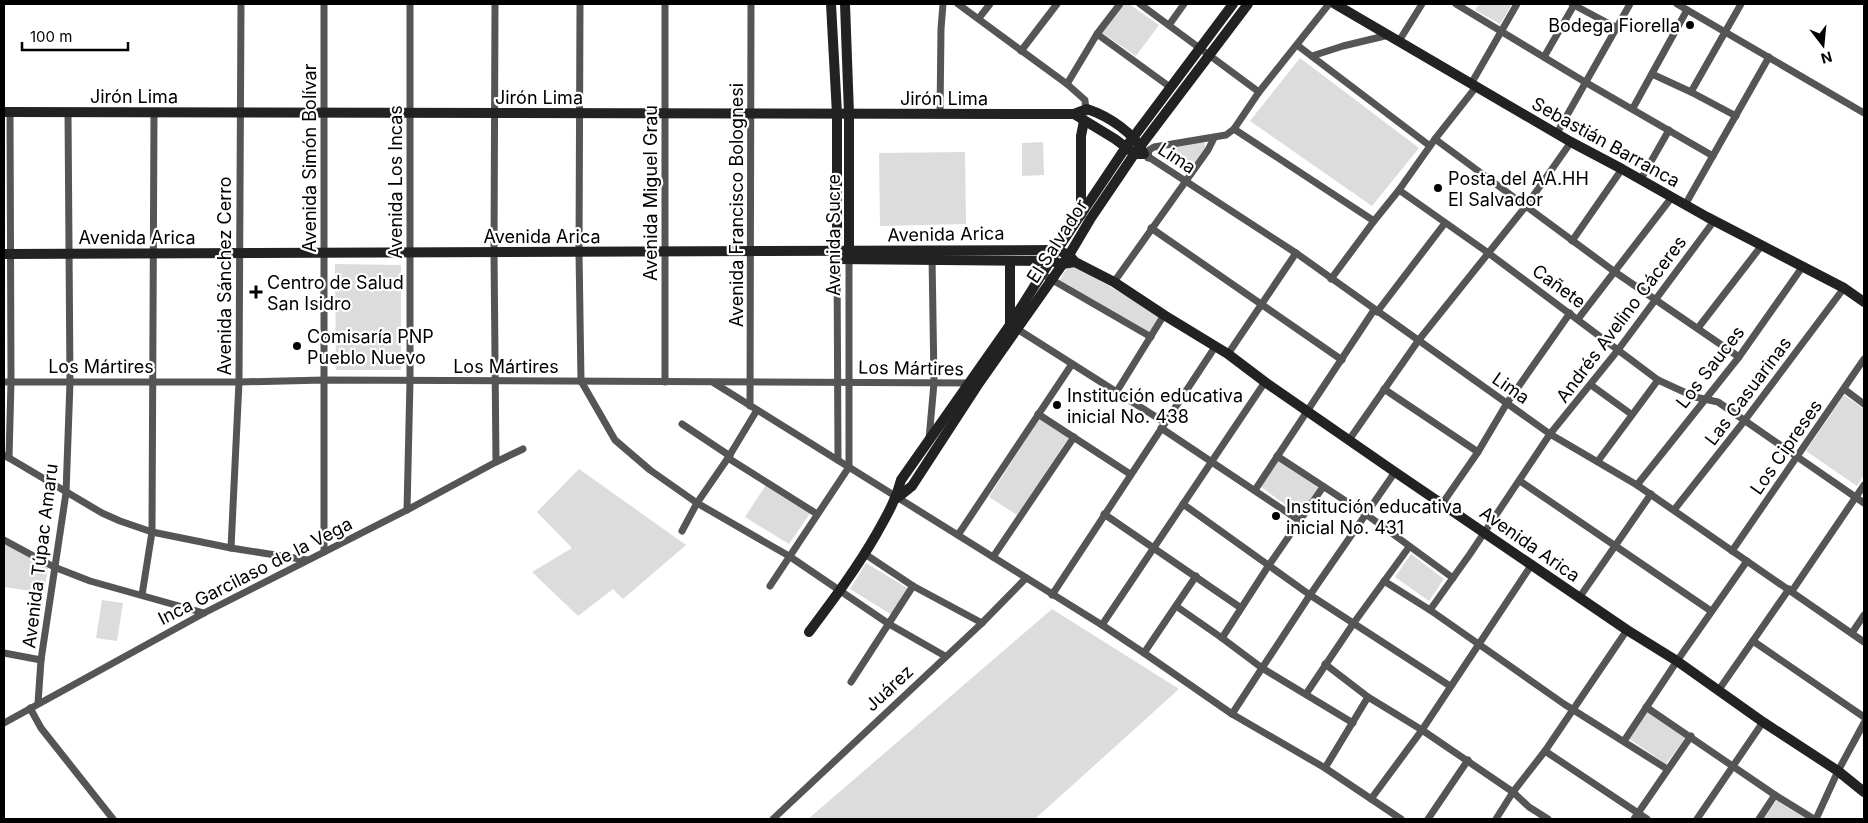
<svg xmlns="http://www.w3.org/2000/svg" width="1868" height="823" font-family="Inter,sans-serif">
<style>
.green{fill:#dcdcdc}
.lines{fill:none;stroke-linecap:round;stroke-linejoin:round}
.street{stroke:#555;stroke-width:7}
.secondary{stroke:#222;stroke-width:10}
.poi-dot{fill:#000;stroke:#fff;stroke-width:2}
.labels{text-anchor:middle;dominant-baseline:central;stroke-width:4.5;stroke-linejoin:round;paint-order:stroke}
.poi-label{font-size:18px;fill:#000;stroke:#fff;text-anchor:start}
.street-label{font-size:18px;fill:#000;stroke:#fff}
</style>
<rect width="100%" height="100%" fill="#fff"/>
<g class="green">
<path d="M1124,4H1129L1159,25L1136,56L1102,33Z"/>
<path d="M1479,4H1512L1500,24L1475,10Z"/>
<path d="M1300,58L1419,148L1372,206L1250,121Z"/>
<path d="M1043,142L1044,175L1022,176V143Z"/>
<path d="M1202,142L1205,143V149L1193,164L1171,149L1170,145Z"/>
<path d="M965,152L966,224L880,226L879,153Z"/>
<path d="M1070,263L1160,316L1150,333L1060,280Z"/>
<path d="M335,264L401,265V370H336Z"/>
<path d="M1844,395L1864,409V475L1857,486L1806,451Z"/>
<path d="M1040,418L1069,437L1017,515L989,497Z"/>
<path d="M1278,460L1318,488L1301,513L1298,514L1261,487Z"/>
<path d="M579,469L686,545L623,599L613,589L578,616L532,572L572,548L537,512Z"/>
<path d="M766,485L809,512V515L789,544L745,517Z"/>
<path d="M4,542L48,568L44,593L4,587Z"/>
<path d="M1411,554L1444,579L1429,601L1395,577Z"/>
<path d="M866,563L909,589L892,615L850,589Z"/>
<path d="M102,600L123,603L117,641L96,638Z"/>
<path d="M1052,609L1179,689L1035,819H808Z"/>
<path d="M1647,711L1686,737L1666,764L1628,738Z"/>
<path d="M1777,800L1807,819H1763Z"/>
</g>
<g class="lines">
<g class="street">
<path d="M324,4V552"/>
<path d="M495,4L494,252L496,462"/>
<path d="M580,4L579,252L581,381L615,440L650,470L697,503L789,556L889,624L945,656"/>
<path d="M665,4V382"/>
<path d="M958,4L1067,84L1085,100L1086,112"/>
<path d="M1140,4L1259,92"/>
<path d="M1456,4L1585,82L1713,156"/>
<path d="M1572,4L1617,28"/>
<path d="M1677,4L1864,113"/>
<path d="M979,18L990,4"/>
<path d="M1169,25L1184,4"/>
<path d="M1097,34L1170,87"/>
<path d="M1399,41L1422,4"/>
<path d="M1297,45L1430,146"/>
<path d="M1021,51L1057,4"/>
<path d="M1312,56L1343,46L1389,35"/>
<path d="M1544,57L1574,5"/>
<path d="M1652,74L1691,92L1736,116"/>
<path d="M1067,84L1097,34L1120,4"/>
<path d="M1471,84L1517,4"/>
<path d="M1691,92L1741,4"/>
<path d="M1633,108L1687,10"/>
<path d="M940,115L941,29L943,4"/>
<path d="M1234,129L1374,221"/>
<path d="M1557,133L1630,4"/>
<path d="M1435,139L1615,272L1739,357"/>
<path d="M1144,154L1296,253L1550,434L1637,485L1864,642"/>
<path d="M1148,158L1149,150L1154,147L1226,135L1234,129L1259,92L1329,4"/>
<path d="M1641,179L1669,130"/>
<path d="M1399,190L1487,252L1658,380L1695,397L1718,402L1864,503"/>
<path d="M1685,205L1769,57"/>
<path d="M1151,228L1342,360"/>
<path d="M1572,241L1622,169"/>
<path d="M837,255L838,460"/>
<path d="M1042,274L1151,337"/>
<path d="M1331,279L1374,221L1399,190L1435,139L1476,87"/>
<path d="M1114,282L1208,150L1214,138"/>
<path d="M1377,312L1445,223"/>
<path d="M1578,319L1672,197"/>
<path d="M1014,327L1164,422"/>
<path d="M1698,328L1762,245"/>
<path d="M1228,354L1296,253"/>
<path d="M4,382H239L324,380L971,383"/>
<path d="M714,383L1102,625L1144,653L1232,714L1325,768L1401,819"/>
<path d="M1591,385L1631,414"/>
<path d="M1384,389L1478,452"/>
<path d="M1844,389L1864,404"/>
<path d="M1117,391L1164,315"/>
<path d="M750,406L751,4"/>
<path d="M1038,414L1130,474"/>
<path d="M682,424L730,456"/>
<path d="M1161,428L1300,521"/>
<path d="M929,439L934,383L932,255"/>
<path d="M1349,440L1418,341L1526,206L1571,142"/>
<path d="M4,455L102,513L120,521L152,532L231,548L307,560"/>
<path d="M1277,456L1367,515L1453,578"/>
<path d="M9,458L11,382L10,112"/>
<path d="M728,458L817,514"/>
<path d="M1598,461L1658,380"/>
<path d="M1520,481L1711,611"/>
<path d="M1637,485L1739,357L1803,266"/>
<path d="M1255,490L1374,310"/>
<path d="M1183,504L1310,595L1450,686"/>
<path d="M1442,504L1478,452L1507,403L1570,313"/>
<path d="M407,510L410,381V4"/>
<path d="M1674,510L1745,420L1844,288"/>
<path d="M1104,514L1241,608"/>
<path d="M682,531L697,503L728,458L757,410"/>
<path d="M958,535L1072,364"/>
<path d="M4,540L54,567L90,581L204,613"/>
<path d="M231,548L239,382L241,4"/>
<path d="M1732,551L1864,359"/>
<path d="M865,554L913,586L982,623"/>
<path d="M993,557L1074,437"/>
<path d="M1384,581L1430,610L1564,704L1667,769"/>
<path d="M770,586L849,467V255"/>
<path d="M1792,591L1864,485"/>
<path d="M142,595L152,532L154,113"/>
<path d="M1052,595L1215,347"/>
<path d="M1579,598L1651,494"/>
<path d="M1176,606L1222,638L1262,668L1353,723"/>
<path d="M1430,610L1470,554L1550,434L1618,350L1714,221"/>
<path d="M1102,625L1265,382"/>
<path d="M1852,633L1864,615"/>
<path d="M1222,638L1269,565L1323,487"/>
<path d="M1753,641L1864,717"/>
<path d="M4,653L41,660"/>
<path d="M1144,653L1196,576"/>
<path d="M1325,664L1368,697L1422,730L1513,792L1529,807L1548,819"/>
<path d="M851,682L913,586"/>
<path d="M1718,691L1789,589"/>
<path d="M1306,694L1353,624L1409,547"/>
<path d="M38,703L41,660L66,493L70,382L68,112"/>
<path d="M1646,707L1775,795L1814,819"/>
<path d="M30,708L41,728L113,819"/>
<path d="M1232,714L1310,595L1395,472"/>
<path d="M4,723L204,613L407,510L496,462L523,449"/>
<path d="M1624,741L1677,661L1747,561"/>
<path d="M1545,751L1647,819"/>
<path d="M1325,768L1368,697"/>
<path d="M1371,799L1422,730L1532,564"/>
<path d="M773,819L982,623L1026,578"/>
<path d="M1428,819L1468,760"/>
<path d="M1496,819L1513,792L1545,751L1627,630"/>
<path d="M1634,819L1691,736"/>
<path d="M1697,819L1763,722"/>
<path d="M1759,819L1775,795"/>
<path d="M1816,819L1838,771L1864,723"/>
</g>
<g class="secondary">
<path d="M831,4L837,114V252"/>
<path d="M845,4L849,114V252"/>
<path d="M1335,4L1571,142L1622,169L1707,217L1844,288L1864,302"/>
<path d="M4,112L1074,114L1087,109C1108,116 1135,133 1144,154H1135L1115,139L1074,114"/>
<path d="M1081,215V136L1084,121"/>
<path d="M4,254L1057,250L1069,255L1075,262L1114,282L1164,315L1228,354L1265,382L1395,472L1627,630L1677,661L1763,722L1838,771L1864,792"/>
<path d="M836,259L1051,261L1062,264L1075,262"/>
<path d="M1010,325V261"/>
<path d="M897,498L912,486L979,383L1069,255L1091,218L1133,156L1248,4"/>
<path d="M809,632C833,600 857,568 877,533C887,515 896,500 901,480L1010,325L1057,250L1126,147L1233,4"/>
</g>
</g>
<g class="poi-dot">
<circle cx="1690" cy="25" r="5"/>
<circle cx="1438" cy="188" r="5"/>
<path d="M253.5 284.5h5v5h5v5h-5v5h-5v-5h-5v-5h5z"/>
<circle cx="297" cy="346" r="5"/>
<circle cx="1057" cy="405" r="5"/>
<circle cx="1276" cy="516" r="5"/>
</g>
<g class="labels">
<g class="poi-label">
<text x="1680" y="25" text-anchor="end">Bodega Fiorella</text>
<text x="1448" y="178">Posta del AA.HH<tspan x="1448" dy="21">El Salvador</tspan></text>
<text x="267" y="282">Centro de Salud<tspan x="267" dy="21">San Isidro</tspan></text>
<text x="307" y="336">Comisaría PNP<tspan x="307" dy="21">Pueblo Nuevo</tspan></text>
<text x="1067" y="395">Institución educativa<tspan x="1067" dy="21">inicial No. 438</tspan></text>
<text x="1286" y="506">Institución educativa<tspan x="1286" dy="21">inicial No. 431</tspan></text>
</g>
<g class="street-label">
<text x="134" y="96">Jirón Lima</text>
<text x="539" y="97">Jirón Lima</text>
<text x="944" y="98">Jirón Lima</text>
<text transform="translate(1606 142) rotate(29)">Sebastián Barranca</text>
<text transform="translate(309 158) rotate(-90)">Avenida Simón Bolívar</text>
<text transform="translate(1177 158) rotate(33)">Lima</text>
<text transform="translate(395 182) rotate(-90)">Avenida Los Incas</text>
<text transform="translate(650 193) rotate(-90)">Avenida Miguel Grau</text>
<text transform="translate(736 205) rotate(-90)">Avenida Francisco Bolognesi</text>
<text transform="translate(946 234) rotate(-1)">Avenida Arica</text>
<text transform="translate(833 235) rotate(-90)">Avenida Sucre</text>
<text x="542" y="236">Avenida Arica</text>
<text x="137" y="237">Avenida Arica</text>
<text transform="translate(1057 241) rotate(-57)">El Salvador</text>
<text transform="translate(224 276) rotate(-90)">Avenida Sánchez Cerro</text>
<text transform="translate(1559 286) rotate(36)">Cañete</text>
<text transform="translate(1621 319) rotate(-53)">Andrés Avelino Cáceres</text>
<text x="101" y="366">Los Mártires</text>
<text x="506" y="366">Los Mártires</text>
<text transform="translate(1710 367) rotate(-52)">Los Sauces</text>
<text transform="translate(911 368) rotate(1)">Los Mártires</text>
<text transform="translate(1511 388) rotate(35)">Lima</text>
<text transform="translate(1748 391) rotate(-53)">Las Casuarinas</text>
<text transform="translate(1786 447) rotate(-55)">Los Cipreses</text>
<text transform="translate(1530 544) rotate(35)">Avenida Arica</text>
<text transform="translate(40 556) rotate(-83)">Avenida Túpac Amaru</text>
<text transform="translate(255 571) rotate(-27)">Inca Garcilaso de la Vega</text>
<text transform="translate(889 688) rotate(-43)">Juárez</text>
</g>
</g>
<rect width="1868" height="823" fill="none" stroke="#000000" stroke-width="10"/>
<g transform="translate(1823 45) rotate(164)" stroke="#ffffff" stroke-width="4" paint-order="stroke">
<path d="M0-4L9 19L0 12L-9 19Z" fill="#000000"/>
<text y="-8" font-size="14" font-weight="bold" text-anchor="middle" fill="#000000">N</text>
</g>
<path d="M22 42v8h106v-8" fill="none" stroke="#000000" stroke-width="2.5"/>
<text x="30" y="42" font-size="15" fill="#000000" stroke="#ffffff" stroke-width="4" paint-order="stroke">100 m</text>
</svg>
